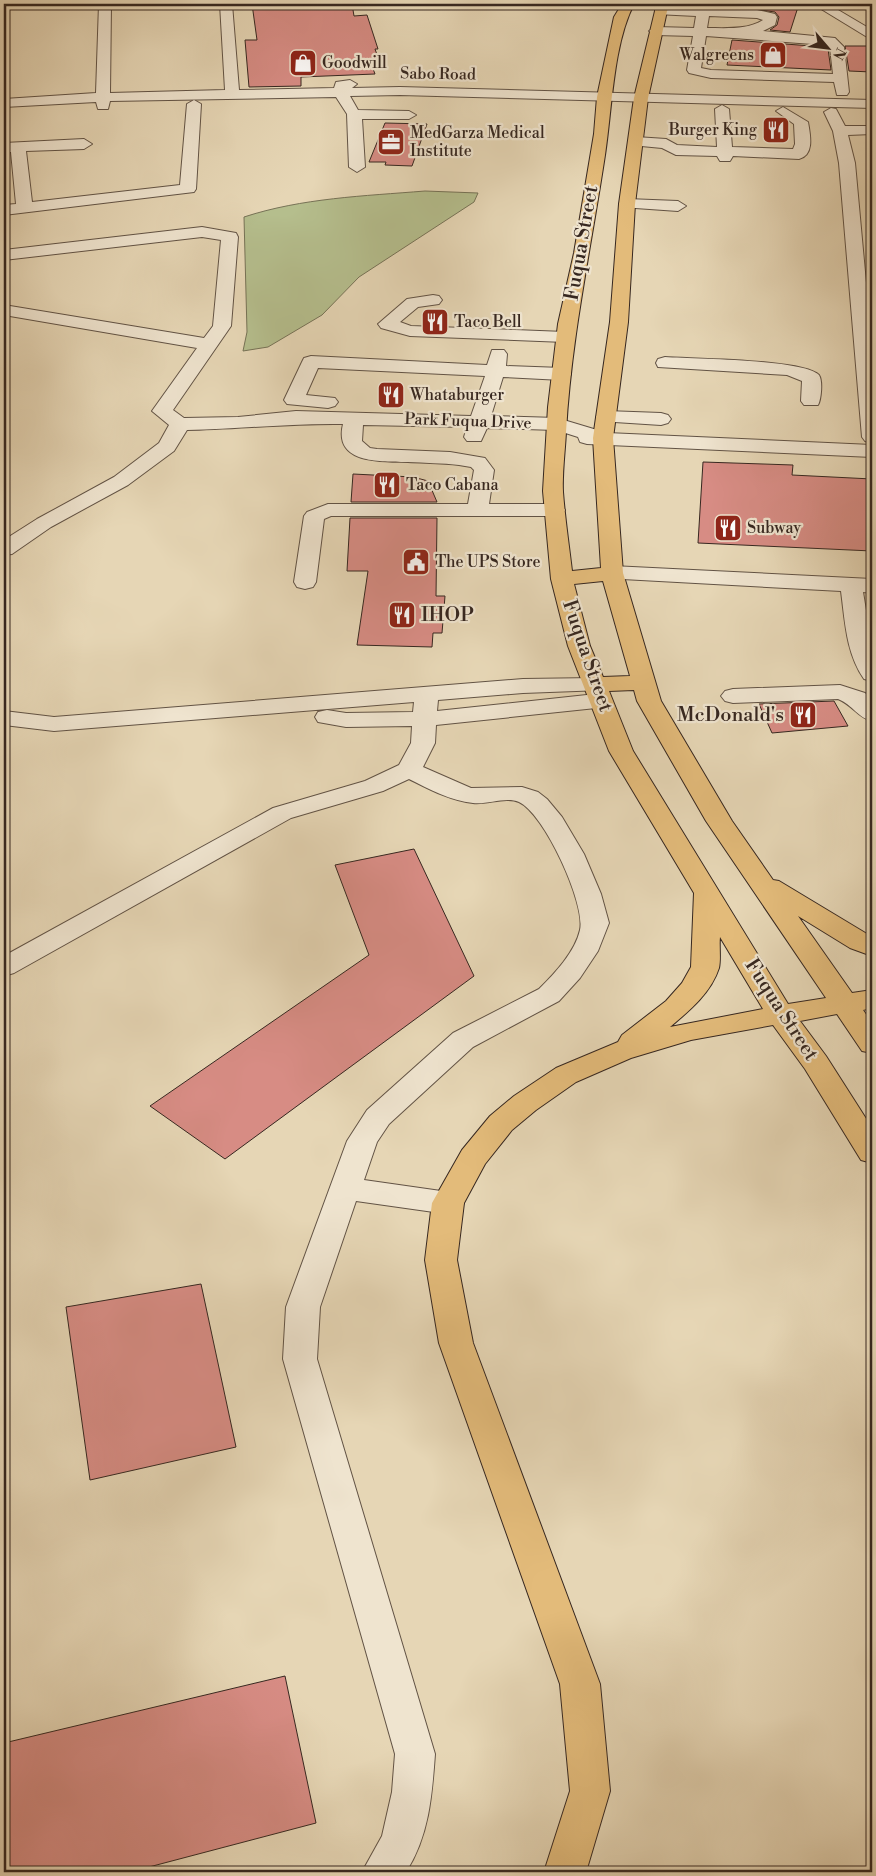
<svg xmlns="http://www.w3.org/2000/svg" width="876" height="1876" font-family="'Libre Bodoni',serif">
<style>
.green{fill:#b5be8d;stroke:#767256}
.building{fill:#d78c84;stroke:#362720}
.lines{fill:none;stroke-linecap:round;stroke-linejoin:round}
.minor-casing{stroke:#625345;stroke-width:2}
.major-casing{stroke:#362720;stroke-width:2}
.minor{fill:#efe4cf;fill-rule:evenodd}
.major{fill:#e3bb7a;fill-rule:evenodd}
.labels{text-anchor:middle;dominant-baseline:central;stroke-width:4.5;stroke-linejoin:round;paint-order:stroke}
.far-poi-label{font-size:16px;fill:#362720;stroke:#efe4cf;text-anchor:start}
.far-street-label{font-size:16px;fill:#362720;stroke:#efe4cf}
.street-label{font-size:20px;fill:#362720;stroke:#efe4cf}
.poi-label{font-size:20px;fill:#362720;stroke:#efe4cf;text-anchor:start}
</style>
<rect width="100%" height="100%" fill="#e6d6b5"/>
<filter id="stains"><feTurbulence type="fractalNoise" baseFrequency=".004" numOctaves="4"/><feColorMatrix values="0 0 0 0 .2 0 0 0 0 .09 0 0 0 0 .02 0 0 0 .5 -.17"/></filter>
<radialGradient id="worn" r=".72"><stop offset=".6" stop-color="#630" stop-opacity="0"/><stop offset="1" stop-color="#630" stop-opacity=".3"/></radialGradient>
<path class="green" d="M425,191L478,193L474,202L359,277L322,315L268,347L243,351L247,332L244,217C302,198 364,196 425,191Z"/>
<g class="building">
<path d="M252,4H352L354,16L367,15L378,49H375L381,66H372L375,74L301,77V86L249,87L245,40H257Z"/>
<path d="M745,5L798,7L790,32L770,30L777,25L779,17L775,12L745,8Z"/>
<path d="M732,40L825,47L828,49L831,70L727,65Z"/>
<path d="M845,46H870L872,72L849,71Z"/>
<path d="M385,123L427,124L412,166L385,165L386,162H369Z"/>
<path d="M703,462L793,465L792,475L872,479V551L698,543Z"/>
<path d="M353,474L413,477L428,481L437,502H351Z"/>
<path d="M350,518H437L436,596H445L442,633H433L432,647L357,645L368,571H347Z"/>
<path d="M834,701L848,726L772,733L759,704Z"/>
<path d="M414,849L474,976L225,1159L150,1106L369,955L335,865Z"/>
<path d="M201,1284L236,1447L90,1480L66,1307Z"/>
<path d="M285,1676L316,1823L130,1872H4V1743Z"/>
</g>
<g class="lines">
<g class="minor-casing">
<g id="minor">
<path d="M99,4H111L110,93L225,90L220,4H232L239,90L334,88L336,82L350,80L357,84L352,88L400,87L872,100V108L400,95L350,96L358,110L409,111L416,115L409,119H362L365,167L357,172L349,167L347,114L336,97L110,101L108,109H98L96,102L4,107V99L96,93Z"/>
<path d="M813,4H828L872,30V40Z"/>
<path d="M661,7L757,10L775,14L777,17L775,25L763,31L835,38L844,47L849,92L847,95H837L834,82L711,78L689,73L687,70L693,36L656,35L649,31L656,27L694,28L696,16L656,14L655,11L656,8ZM709,16L757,18L763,20C747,30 726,28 707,28ZM706,36L826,45L830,48L833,74L711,70L701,68Z"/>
<path d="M194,100L201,104L196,189L194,192L4,215V205L16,204L11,152H4V143L84,139L92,144L84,149L26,151L32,202L180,185L187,104Z"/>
<path d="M722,105L729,109L732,147L793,149L795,144L794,124L776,111L783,107L808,122C810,134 815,155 799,159L733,156L730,161H720L717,156L676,155L662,148L631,145L628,142L636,137L666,139L677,145L717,147L715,109Z"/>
<path d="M831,108L836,109L845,126H872V134L848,135L855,163L872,348V443L865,441L862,437L839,163L833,131L824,112Z"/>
<path d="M627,199L678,201L686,206L678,211L621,207L619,204L621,201Z"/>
<path d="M202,227L236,233L238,237L231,326L173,410L184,418L238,417L296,411L471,416L485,376L318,368L306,395L335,398L338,402L335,406L328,408L287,404L284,400L302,362L304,358L311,356L487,365L492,350H504L507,354L506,366L562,368L569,370L571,374L569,378L562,380L503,377L491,416L557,418L607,433L872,445V457L587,444L580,442L578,437L556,430L487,428L481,441H467L464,437L467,427L363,425L362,441L370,448L377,449L450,452L485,458L494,470L489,504H555L562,506L565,510L562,514L555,516H331L324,519L316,582L313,587L305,589L297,587L294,582L304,516L307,512L328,504H468L474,470L471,467L459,465C442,463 425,463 408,462C383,461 333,465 343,424C291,423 239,429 187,430L174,451L128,485L51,527L12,554L4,555V540L37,519L114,477L159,443L169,425L152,411L197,348L4,315V305L204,338L213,326L221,240L202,237L4,260V250Z"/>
<path d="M433,295L439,296L442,300L439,304L418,307L400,322L411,326L565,332L571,333L574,337L571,341L565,342L410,336L381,328L378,324L407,299Z"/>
<path d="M665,357C692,359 804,359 819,375C823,381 821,400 818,405H804L801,401L802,381L787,375L658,367L656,363L658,359Z"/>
<path d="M606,411L661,413L668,415L671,419L668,423L661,425L599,421L596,417L599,413Z"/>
<path d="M612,566L872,579V593L863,592L872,647V681L864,679C846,653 845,621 841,591L604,578L601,573L604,568Z"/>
<path d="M595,678L603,680L607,685L603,690L523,693L438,700L437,711L596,694L604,696L608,701L604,706L596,708L436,725L435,743L423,767L471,788L522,787L538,792L547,799L562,817L584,854L601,894L609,923L598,951L580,978L559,1001L473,1047L389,1124L377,1142L364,1180L448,1192L459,1195L464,1203L459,1211L448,1214L356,1201L320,1307L317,1359L435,1754C432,1796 429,1836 406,1872H362L382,1836L392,1792L395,1754L283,1359L286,1307L347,1141L367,1110L453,1033L539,989C555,973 575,952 580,930C586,904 544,813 519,802C506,796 487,805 473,803C451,801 429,789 409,779L383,791L291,818L14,973L4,976V956L273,808L365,781L399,765L411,743L412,726L346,727L318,722L315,717L318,712L327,710L346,713L413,712L414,702L54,731L4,725V711L54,717L523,679Z"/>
<path d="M840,685L865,693L872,700V721C858,718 853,705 838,699L733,703L725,701L721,696L725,691L733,689Z"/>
</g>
</g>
<g class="major-casing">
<path id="major" d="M622,4H634C613,44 612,110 605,155C591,248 571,339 566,432C565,452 562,473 563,492C565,519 569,545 572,571L601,568L593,438L610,322L619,204L634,98L655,11L659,4H671L667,11L648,98L635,204L628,322L613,438L623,573L661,701L732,821L773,880L779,881L872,937V956L850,948L798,916L852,993L872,990V1008L863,1010L872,1023V1053L862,1051L837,1014L800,1021L826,1056L872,1128V1163L861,1160L805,1069L773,1025L691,1040L631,1058L576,1082L536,1110L512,1130L485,1164L464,1203L457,1260L473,1343L600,1684L610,1791L586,1872H544L570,1791L560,1684L439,1343L425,1260L432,1203L462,1150L490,1116L514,1096L556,1068L618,1042L622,1035L666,1001L682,983L691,967L694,893L609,751L568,646L551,579L543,491L548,407L558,324L574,253L594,134L597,97L614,17ZM603,581L630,676L603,677L590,646L574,584ZM634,690L637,701L706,821L826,998L788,1004L633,751L609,691ZM720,937L763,1009L670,1027C689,1011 711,993 719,968C721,959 719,946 720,937Z"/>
</g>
<use href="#minor" class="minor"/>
<use href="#major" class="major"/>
</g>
<defs>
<g id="shop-square" transform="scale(1.4375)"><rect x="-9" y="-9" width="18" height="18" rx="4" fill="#8f2418" stroke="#efe4cf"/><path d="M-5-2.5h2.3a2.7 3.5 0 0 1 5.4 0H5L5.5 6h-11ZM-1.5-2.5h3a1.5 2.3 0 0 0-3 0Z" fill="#fff"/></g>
<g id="restaurant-square" transform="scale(1.4375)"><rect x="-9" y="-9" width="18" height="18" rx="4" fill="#8f2418" stroke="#efe4cf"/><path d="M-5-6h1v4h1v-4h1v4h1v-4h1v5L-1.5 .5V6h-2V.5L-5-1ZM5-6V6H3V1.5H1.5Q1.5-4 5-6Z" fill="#fff"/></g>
<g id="office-square" transform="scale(1.4375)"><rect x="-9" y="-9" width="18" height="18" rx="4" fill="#8f2418" stroke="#efe4cf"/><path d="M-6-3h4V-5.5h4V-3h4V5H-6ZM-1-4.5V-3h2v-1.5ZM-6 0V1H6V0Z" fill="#fff"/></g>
<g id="civic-square" transform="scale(1.4375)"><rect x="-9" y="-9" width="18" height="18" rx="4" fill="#8f2418" stroke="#efe4cf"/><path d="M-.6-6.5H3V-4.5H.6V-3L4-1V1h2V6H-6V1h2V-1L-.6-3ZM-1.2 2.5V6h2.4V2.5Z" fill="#fff"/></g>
</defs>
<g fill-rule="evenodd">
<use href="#shop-square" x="773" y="55"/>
<use href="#shop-square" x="303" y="63"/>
<use href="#restaurant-square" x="776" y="130"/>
<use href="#office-square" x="391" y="142"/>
<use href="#restaurant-square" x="435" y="322"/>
<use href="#restaurant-square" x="391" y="395"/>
<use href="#restaurant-square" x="387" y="485"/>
<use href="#restaurant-square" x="728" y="528"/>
<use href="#civic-square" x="416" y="562"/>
<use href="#restaurant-square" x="402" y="615"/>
<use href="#restaurant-square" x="803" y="715"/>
</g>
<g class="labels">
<g class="far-poi-label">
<text x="754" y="55" text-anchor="end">Walgreens</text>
<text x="322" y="63">Goodwill</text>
<text x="757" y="130" text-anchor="end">Burger King</text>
<text x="410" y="133">MedGarza Medical<tspan x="410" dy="18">Institute</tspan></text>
<text x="454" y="322">Taco Bell</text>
<text x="410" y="395">Whataburger</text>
<text x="406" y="485">Taco Cabana</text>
<text x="747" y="528">Subway</text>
<text x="435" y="562">The UPS Store</text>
</g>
<g class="far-street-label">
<text transform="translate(438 74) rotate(1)">Sabo Road</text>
<text transform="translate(468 421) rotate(2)">Park Fuqua Drive</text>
</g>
<g class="street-label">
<text transform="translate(582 243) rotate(-80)">Fuqua Street</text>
<text transform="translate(587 656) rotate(71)">Fuqua Street</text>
<text transform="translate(781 1010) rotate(57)">Fuqua Street</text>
</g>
<g class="poi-label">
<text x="421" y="615">IHOP</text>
<text x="784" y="715" text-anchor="end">McDonald's</text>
</g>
</g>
<rect width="876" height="1876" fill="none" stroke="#e6d6b5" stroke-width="20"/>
<rect x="5" y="5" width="866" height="1866" fill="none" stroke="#362720" stroke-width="2.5"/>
<rect x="10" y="10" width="856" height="1856" fill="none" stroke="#362720"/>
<g transform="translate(828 48) rotate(118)" stroke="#efe4cf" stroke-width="4" paint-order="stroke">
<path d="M0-4L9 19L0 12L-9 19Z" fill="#362720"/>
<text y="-8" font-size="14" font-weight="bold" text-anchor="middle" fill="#362720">N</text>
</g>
<rect width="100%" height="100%" filter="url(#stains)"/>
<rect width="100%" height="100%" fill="url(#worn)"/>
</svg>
